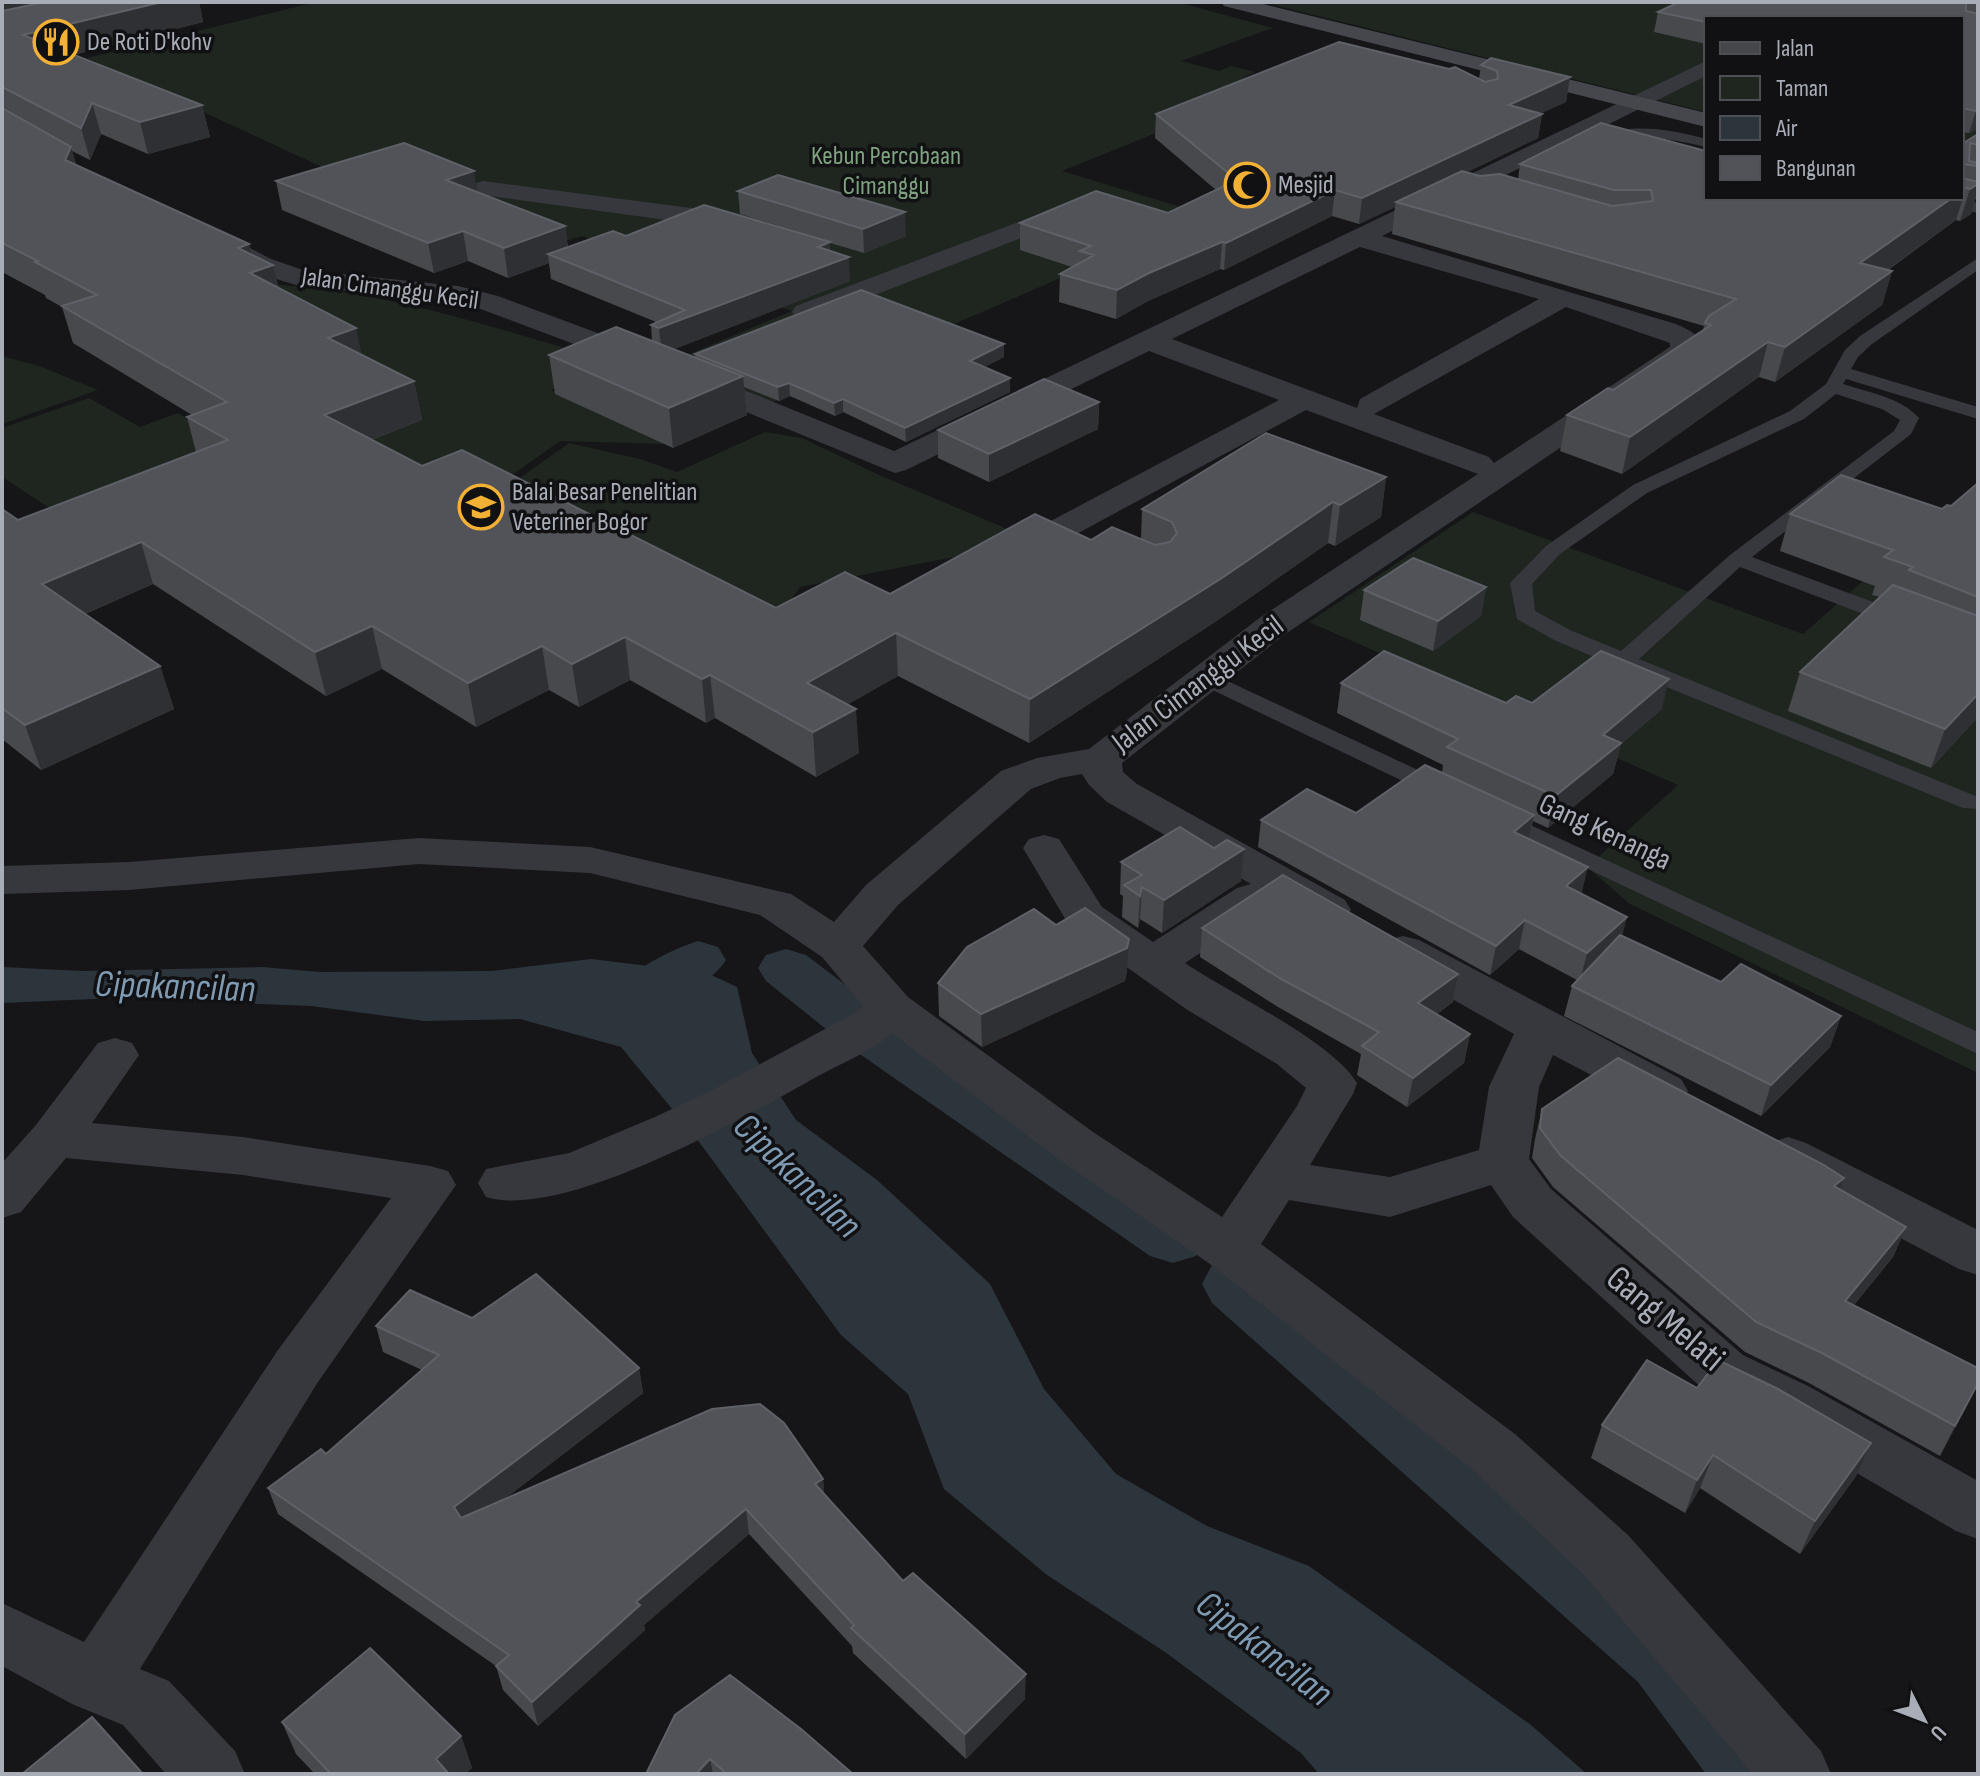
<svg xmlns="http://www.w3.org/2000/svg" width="1980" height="1776" font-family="'Sofia Sans Condensed',sans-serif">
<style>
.green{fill:#1e261f}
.water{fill:#2c353c}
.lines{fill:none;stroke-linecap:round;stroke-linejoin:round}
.canal{fill:#2c353c;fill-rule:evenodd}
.service{fill:#37383d;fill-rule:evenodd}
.minor{fill:#37383d;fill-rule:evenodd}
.secondary{fill:#45474d;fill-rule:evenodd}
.wall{fill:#47494d}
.shaded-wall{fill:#2f3033}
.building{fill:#525359;stroke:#5f6168;stroke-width:2}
.labels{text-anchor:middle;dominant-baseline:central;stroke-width:7;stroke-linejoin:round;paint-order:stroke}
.far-poi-label{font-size:26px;fill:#a8adb8;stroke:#111113;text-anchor:start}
.far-park-label{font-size:26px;fill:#7fa381;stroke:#111113}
.far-street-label{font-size:26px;fill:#a8adb8;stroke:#111113}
.street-label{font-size:30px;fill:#a8adb8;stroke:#111113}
.near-street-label{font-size:36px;fill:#a8adb8;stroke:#111113}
.near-water-label{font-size:38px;font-style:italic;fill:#7f9bb3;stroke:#111113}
</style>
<rect width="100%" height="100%" fill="#161618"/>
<g class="green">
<path d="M316,2H1177L1273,28L1181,61L1219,71L1231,66L1255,72L1243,78L1275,85L1062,171L1207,215L773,402L675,360L792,311L582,236L559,243L460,231L87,58Z"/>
<path d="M1262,2H1978V179L1962,175V18H1706V112Z"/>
<path d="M262,284C382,288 499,330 613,362L551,390L669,444L560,441L501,483L68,520L2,477V428L89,398L140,427L178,413L202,427L380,364L290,317Z"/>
<path d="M2,356L42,367L98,390L2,424Z"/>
<path d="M765,432L802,438L879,475L1036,541L800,587L777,619L510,485L569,443L640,459L677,472Z"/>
<path d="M1473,512L1803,634L1932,520L1978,535V1073L1630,904L1587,867L1678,785L1309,622Z"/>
</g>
<path class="water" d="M591,959L707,973L737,987L752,1053L796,1120L877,1180L990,1284L1044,1389L1116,1474L1207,1526L1309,1566L1531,1725L1587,1774H1319L1301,1753L1165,1652L1047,1575L944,1489L908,1394L841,1335L697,1139L621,1047L520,1019L424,1021L311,1006L116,998L2,1003V967L82,971L262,967L320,972L492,971Z"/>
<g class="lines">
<g class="canal">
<path d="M698,941L718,947L726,960C713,981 659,1018 634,1022C626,1024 617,1020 610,1018L601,1004C617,978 668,950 698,941Z"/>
<path d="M786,949L806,955L883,1013L1196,1220L1206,1238L1196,1256L1173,1263L1150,1256L841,1041L766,981L758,968L766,955Z"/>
<path d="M1236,1258L1260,1265L1694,1630L1787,1745L1799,1774H1706L1638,1682L1212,1303L1202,1284L1212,1265Z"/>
</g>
<g class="service">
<path d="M1629,129C1655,127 1680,132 1706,139V147C1670,138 1640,134 1604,144L1597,140Z"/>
<path d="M1930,198H1955L1978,203V213L1932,201Z"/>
<path d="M1978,258V270L1872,344L1858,357L1851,369L1978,407V419L1846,379L1843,384C1868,392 1902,398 1919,418L1911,434L1752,557L1908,615L1911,620L1908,625H1892L1740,567L1639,659L1978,797V809L1963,808L1615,666L1554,640L1517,619L1510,583L1546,546L1633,485L1790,411L1826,384L1845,350L1860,336ZM1836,394L1882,409L1900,420L1894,431L1730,555L1621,651L1570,630L1535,611L1532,584L1560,554L1647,493L1804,419Z"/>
<path d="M1204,670L1452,786L1455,791L1452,796H1434L1196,682L1193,677L1196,672Z"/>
<path d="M1500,811L1978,1032V1054L1491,823L1488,818L1491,813Z"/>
</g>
<g class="minor">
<path d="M1706,61V76L1382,236L1676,324C1692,331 1708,338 1694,357L1284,635L1122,763L1123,772L1137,784L1345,900L1351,910L1345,920C1317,927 1298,912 1275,898L1269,908L1185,963C1229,993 1332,1041 1357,1083L1353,1094L1310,1165L1390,1177L1479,1150L1489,1087L1514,1034L1387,962L1380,951L1387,940L1403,936L1419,940L1681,1079L1688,1091L1681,1103L1663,1109L1645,1103L1553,1055L1539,1087L1529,1159L1551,1189L1743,1355L1808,1386L1978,1481V1539L1956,1531L1766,1420L1703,1389L1513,1217L1491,1185L1390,1217L1289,1200L1261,1244L1515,1434L1628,1535L1821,1751L1831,1774H1753L1584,1575L1473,1470L1210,1264L1057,1158L892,1033C872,1051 842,1063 818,1076C747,1116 564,1221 486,1197L478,1183L486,1169L569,1153L655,1117L710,1091L853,1014L863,1006L822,957L760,915L590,873L419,864L129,890L2,894V866L129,862L419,838L590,847L791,894L834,922L866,885L1001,771L1037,758L1089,749L1258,619L1478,474L1306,410L1071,537L1059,540L1047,537L1042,530L1047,523L1279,400L1149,351L906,470L895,473L651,373L478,308L457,302L299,286L251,271L213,250L209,244L213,238H231L271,259L303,270L458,286L498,296L673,361L894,451ZM1360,247L1539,299L1360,399L1357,408L1172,339ZM1566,307L1670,343V347L1494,463L1489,457L1374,414ZM1082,774L1089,785L1107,802L1251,884L1237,888L1153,942L1102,907L1059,839L1044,835L1029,839L1023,848L1070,927L1186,1009L1277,1064L1306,1088L1297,1106L1222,1217L1093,1132L908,997L863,946L898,905L1031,789L1060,778Z"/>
<path d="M483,181L722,212L746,219L750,225L746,231L737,233L718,227L474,194L470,189L474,184Z"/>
<path d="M1061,206L1070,209L1074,214L1070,219L816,318L806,321L796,318L792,312L796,306Z"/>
<path d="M115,1038L132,1043L139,1055L92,1123L243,1137L430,1166L448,1171L456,1185L318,1382L140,1669L169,1681L235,1751L245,1774H166L123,1725L72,1704L2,1666V1603L84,1642L278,1350L391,1198L243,1175L66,1158L21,1212L2,1218V1163L36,1125L98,1043Z"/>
<path d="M1788,1137L1806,1143L1978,1230V1275L1959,1269L1770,1169L1762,1156L1770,1143Z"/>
</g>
<path class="secondary" d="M1221,2H1255L1706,113V127L1224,6Z"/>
</g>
<g class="wall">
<path d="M2,2H199L203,22L73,55L202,105L210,137L148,154L101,134L90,160L72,151L76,165L249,244L252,254L273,265L278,288L362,355L414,381L422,420L371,440L422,466L776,608L890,594L1091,540L1141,539L1142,509L1386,477L1381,517L1335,546L1328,543L1218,620L1029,743L898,676L848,704L859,753L816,777L715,718L706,723L630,680L579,707L549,690L476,727L382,669L326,696L153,584L85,614L160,666L174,709L41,770L2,739V509L18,520L196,452L187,417L192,415L73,343L62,307L46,298L45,295L2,272Z"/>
<path d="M1679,2H1978V128L1969,133L1962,132V18H1706V44L1654,32L1658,12Z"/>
<path d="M1481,65L1570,77L1566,102L1541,113L1542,114L1538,138L1467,172L1480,176L1518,179L1520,164L1706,198H1962V144L1978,134V200L1975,199L1971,214L1960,221L1956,220L1888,270L1892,271L1882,305L1775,382L1759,377L1622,474L1560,451L1567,415L1613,390L1703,330L1704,326L1392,234L1395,207L1359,224L1332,216L1224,270L1220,269L1148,301L1116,319L1059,302L1060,274L1072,267L1020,250V223L1168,213L1216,190L1155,138L1156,114L1479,79Z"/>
<path d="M276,181L477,192L565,226L568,247L626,236L798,232L740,214L738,191L906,236L864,253L830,243V250L850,281L674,349L695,358V354L1004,357L984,367L1010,392L906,442L843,412L835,416L790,396L779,401L744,387L747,415L673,448L555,394L549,355L652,341L651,325L656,322L551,279L549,263L508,278L468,261L434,273L282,210Z"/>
<path d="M1099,402L1098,429L989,482L938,458V430Z"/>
<path d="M1978,483V717L1931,768L1788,711L1800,672L1880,597L1872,595L1875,586L1780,551L1790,514L1942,509L1951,506Z"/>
<path d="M1486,587L1481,616L1433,651L1360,620L1364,590Z"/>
<path d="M1341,683L1506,703L1662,709L1621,744L1613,774L1548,828L1533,821L1529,839L1622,937L1721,982L1841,1016L1830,1047L1761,1116L1564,1016L1572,986L1577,980L1519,949L1490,975L1258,847L1261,820L1356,813L1442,773L1443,765L1337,713Z"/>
<path d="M1121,862L1241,881L1162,933L1140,919L1138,928L1122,917L1123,896L1120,894Z"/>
<path d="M1056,925L1127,971L1125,981L982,1047L939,1016L938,983Z"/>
<path d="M1202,928L1458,974L1453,1002L1437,1014L1470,1034L1464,1063L1407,1107L1357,1075L1361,1054L1278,1007L1200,957Z"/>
<path d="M1542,1109L1844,1178L1839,1189L1906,1227L1893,1257L1854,1305L1978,1383L1940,1456L1809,1383L1745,1352L1553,1187L1532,1158L1535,1139Z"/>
<path d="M472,1318L639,1368L643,1393L503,1500L823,1479L824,1494L903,1581L1025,1699L966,1759L853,1653L852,1646L749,1534L644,1625L645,1630L538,1726L503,1690L496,1666L278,1514L268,1488L326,1454L422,1370L383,1352L376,1326Z"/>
<path d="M1697,1388L1871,1443L1856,1476L1800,1554L1700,1488L1685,1513L1591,1458L1602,1425Z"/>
<path d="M675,1715L853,1774H646Z"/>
<path d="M282,1722L461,1736L472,1768L465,1774H315L296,1754Z"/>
</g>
<g class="shaded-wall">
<path d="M2,2H103L2,25Z"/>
<path d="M162,2H199L203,22L32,65L23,35Z"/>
<path d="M1570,77L1566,102L1505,130L1509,105Z"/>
<path d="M92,103L101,134L90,160L81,128Z"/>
<path d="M202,105L210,137L148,154L140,122Z"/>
<path d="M1978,110V128L1969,133L1976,111Z"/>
<path d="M1542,114L1538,138L1402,204L1396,202L1395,207L1359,224L1362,198Z"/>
<path d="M71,147L81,180L65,160Z"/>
<path d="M474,171L479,200L446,180Z"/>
<path d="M1978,184V190L1971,214L1960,221L1970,189Z"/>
<path d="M1966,188L1956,220L1851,296L1860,263L1952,198H1962V191Z"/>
<path d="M1335,190L1332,216L1224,270L1226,243Z"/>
<path d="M905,212L906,236L864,253L863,229Z"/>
<path d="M565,226L569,256L548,254L549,263L508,278L504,248Z"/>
<path d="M463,231L468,261L434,273L428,243Z"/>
<path d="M830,242L831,263L849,257L850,281L662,354L659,328L818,247Z"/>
<path d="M1222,242L1220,269L1148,301L1116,319L1117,290L1149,273Z"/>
<path d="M249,244L256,271L273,265L282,301L258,309L238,248Z"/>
<path d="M1892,271L1882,305L1775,382L1785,347Z"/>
<path d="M356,328L364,365L328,338Z"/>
<path d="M1768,342L1759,377L1622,474L1630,437Z"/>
<path d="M1004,344V357L970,375V361Z"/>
<path d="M743,376L747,415L673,448L669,408Z"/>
<path d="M1010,378V392L906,442L905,428Z"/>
<path d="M414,381L422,420L333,454L324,415Z"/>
<path d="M789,383L790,396L779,401L778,387Z"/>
<path d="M843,399V412L835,416L834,403Z"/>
<path d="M1099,402L1098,429L989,482V454Z"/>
<path d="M1386,477L1381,517L1335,546L1340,505Z"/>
<path d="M1333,502L1328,543L1218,620L1029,743L1030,699Z"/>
<path d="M141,542L153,584L56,626L42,584Z"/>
<path d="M1486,587L1481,616L1433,651L1438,621Z"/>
<path d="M372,626L382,669L326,696L315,652Z"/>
<path d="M896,633L898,676L810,726L807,683Z"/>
<path d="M625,637L630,680L579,707L572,664Z"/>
<path d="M542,646L549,690L476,727L468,683Z"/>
<path d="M160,666L174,709L41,770L25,725Z"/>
<path d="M710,675L715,718L706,723L702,679Z"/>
<path d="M1669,679L1662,709L1621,744L1613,774L1548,828L1555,796L1603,735Z"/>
<path d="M1978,694V717L1931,768L1945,729Z"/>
<path d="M856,709L859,753L816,777L813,732Z"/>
<path d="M1534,815L1528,843L1514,832Z"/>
<path d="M1244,849L1241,881L1162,933L1164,900Z"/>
<path d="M1588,867L1581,896L1566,886Z"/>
<path d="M1142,887L1140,919L1138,928L1140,896Z"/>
<path d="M1627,917L1620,945L1580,981L1587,953Z"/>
<path d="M1525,920L1519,949L1490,975L1496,946Z"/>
<path d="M1129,939L1127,971L1125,981L982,1047L981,1014Z"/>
<path d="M1458,974L1453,1002L1413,1032L1418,1003Z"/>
<path d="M1841,1016L1830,1047L1761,1116L1771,1085Z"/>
<path d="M1470,1034L1464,1063L1407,1107L1413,1078Z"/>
<path d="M1844,1178L1832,1209L1834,1186Z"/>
<path d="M1906,1227L1893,1257L1832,1332L1845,1301Z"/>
<path d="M639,1368L643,1393L461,1532L454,1507Z"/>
<path d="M1978,1383L1969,1402L1940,1456L1955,1426Z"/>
<path d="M1871,1443L1856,1476L1800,1554L1815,1521Z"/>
<path d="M1713,1455L1700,1488L1685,1513L1697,1480Z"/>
<path d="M823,1479L825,1504L815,1484Z"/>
<path d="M746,1509L749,1534L644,1625L645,1630L538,1726L532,1702L636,1602Z"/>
<path d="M1026,1674L1025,1699L966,1759L965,1734Z"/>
<path d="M461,1736L472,1768L465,1774H442L436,1759Z"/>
<path d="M710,1759L713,1774H696Z"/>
</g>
<g class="building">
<path d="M45,2H162L23,35L202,105L140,122L92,103L81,128L2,87V11Z"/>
<path d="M1679,2H1966V11L1978,14V110L1976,111L1962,108V18H1706V22L1658,12Z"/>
<path d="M1339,42L1449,69L1455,67L1485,82L1498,79L1497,71L1481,65L1491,58L1570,77L1509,105L1542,114L1362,198L1335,190L1226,243L1222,242L1149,273L1117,290L1060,274L1094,255L1080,251L1091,246L1020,223L1096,191L1168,213L1237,180L1156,114Z"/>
<path d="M2,108L71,147L65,160L249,244L238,248L273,265L250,273L356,328L328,338L414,381L324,415L422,466L462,450L776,608L845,572L890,594L1035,514L1091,540L1112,527L1155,545L1170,542L1177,533L1172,522L1142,509L1266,433L1386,477L1340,505L1333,502L1222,578L1030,699L896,633L807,683L856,709L813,732L710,675L702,679L625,637L572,664L542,646L468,683L372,626L315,652L141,542L42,584L160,666L25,725L2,708V509L18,520L228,440L187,417L227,402L62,306L97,295L35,262L38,261L2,243Z"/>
<path d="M1601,123L1706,151V198H1952L1860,263L1892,271L1785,347L1768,342L1630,437L1567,415L1608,388L1613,390L1711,325L1705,323L1709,316L1736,299L1396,202L1462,171L1480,176L1500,174L1612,206L1653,201L1651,190H1614L1520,164Z"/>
<path d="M1978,134V145L1970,143L1969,161L1978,163V166L1962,164V144Z"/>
<path d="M404,143L474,171L446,180L565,226L504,248L463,231L428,243L276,181Z"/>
<path d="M778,175L905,212L863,229L738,191Z"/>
<path d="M1962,178L1978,182V184L1970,189L1966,188L1962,191Z"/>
<path d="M704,205L830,242L818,247L849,257L659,328L651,325L685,310L548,254L613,231L626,236Z"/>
<path d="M861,290L1004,344L970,361L1010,378L905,428L843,399L834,403L789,383L778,387L695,354Z"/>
<path d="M616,327L743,376L669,408L549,355Z"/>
<path d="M1044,379L1099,402L989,454L938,430Z"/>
<path d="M1841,475L1942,509L1947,505L1951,506L1978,483V597L1909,570L1913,567L1884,557L1893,550L1790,514Z"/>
<path d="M1413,558L1486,587L1438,621L1364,590Z"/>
<path d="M1893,585L1978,616V694L1945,729L1800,672Z"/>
<path d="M1384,651L1506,703L1516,696L1532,703L1601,651L1669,679L1603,735L1621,743L1555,796L1447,747L1458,739L1341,683Z"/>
<path d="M1425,765L1534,815L1514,832L1588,867L1566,886L1627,917L1587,953L1525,920L1496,946L1261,820L1307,789L1356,813Z"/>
<path d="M1180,827L1214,848L1227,840L1244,849L1164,900L1142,887L1140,896L1124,885L1142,875L1121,862Z"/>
<path d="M1283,875L1458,974L1418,1003L1470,1034L1413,1078L1362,1046L1379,1032L1281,979L1202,928Z"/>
<path d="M1085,908L1129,939L1127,948L981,1014L938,983L967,947L1034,909L1056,925Z"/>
<path d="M1620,935L1721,982L1741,964L1841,1016L1771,1085L1572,986Z"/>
<path d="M1618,1058L1824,1165L1844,1178L1834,1186L1906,1227L1845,1301L1978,1368V1383L1955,1426L1822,1353L1756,1322L1561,1156L1540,1128L1542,1109Z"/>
<path d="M536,1274L639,1368L454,1507L461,1518L712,1409L760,1404L784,1423L823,1479L815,1484L903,1581L913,1573L1026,1674L965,1734L851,1628L854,1625L746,1509L636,1602L640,1605L532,1702L496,1666L509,1655L268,1488L321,1449L326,1454L439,1355L376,1326L410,1290L472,1318Z"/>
<path d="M1647,1360L1697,1388L1718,1360L1778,1389L1871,1443L1815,1521L1713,1455L1697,1480L1602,1425Z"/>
<path d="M370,1648L461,1736L436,1759L449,1774H331L282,1722Z"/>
<path d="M730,1675L801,1729L853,1774H727L710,1759L696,1774H646L675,1715Z"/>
<path d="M92,1717L143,1774H22Z"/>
</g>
<defs>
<g id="restaurant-ring" transform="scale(2.3)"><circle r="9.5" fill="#111113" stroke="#f2b134" stroke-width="1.5"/><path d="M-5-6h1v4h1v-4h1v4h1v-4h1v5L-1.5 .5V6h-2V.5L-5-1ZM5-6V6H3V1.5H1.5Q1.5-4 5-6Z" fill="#f2b134"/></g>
<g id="mosque-ring" transform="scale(2.3)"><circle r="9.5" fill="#111113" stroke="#f2b134" stroke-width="1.5"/><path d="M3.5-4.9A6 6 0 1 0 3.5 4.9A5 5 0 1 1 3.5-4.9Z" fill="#f2b134"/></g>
<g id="university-ring" transform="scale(2.3)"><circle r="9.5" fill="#111113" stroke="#f2b134" stroke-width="1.5"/><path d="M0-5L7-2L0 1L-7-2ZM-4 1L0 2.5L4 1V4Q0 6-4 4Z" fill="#f2b134"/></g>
</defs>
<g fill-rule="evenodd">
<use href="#restaurant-ring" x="56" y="42"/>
<use href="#mosque-ring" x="1247" y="185"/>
<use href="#university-ring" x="481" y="507"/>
</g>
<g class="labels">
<g class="far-poi-label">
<text x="87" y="42">De Roti D'kohv</text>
<text x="1278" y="185">Mesjid</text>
<text x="512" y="492">Balai Besar Penelitian<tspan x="512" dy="30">Veteriner Bogor</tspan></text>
</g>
<g class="far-park-label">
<text x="886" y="156">Kebun Percobaan<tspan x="886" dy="30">Cimanggu</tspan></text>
</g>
<g class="far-street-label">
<text transform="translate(390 289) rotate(8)">Jalan Cimanggu Kecil</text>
</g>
<g class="street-label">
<text transform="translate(1198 684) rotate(-37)">Jalan Cimanggu Kecil</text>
<text transform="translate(1605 832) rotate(25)">Gang Kenanga</text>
</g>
<g class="near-street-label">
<text transform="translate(1665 1319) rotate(40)">Gang Melati</text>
</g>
<g class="near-water-label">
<text transform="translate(175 987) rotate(2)">Cipakancilan</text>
<text transform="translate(797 1176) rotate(44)">Cipakancilan</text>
<text transform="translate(1264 1649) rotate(38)">Cipakancilan</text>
</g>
</g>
<rect width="1980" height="1776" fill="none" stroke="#a8adb8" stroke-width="8"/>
<rect x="1704" y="16" width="260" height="184" fill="#111113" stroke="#4d4f55" stroke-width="2"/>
<rect x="1720" y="42" width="40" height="12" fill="#45474d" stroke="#4d4f55" stroke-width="2"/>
<text x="1776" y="56" font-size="24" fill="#a8adb8">Jalan</text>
<rect x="1720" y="76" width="40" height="24" fill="#1e261f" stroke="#4d4f55" stroke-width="2"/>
<text x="1776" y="96" font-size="24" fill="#a8adb8">Taman</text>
<rect x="1720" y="116" width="40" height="24" fill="#2c353c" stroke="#4d4f55" stroke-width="2"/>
<text x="1776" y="136" font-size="24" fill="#a8adb8">Air</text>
<rect x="1720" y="156" width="40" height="24" fill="#525359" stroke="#4d4f55" stroke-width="2"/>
<text x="1776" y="176" font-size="24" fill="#a8adb8">Bangunan</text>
<g transform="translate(1924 1720) rotate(132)" stroke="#111113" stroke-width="6" paint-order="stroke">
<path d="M0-6L14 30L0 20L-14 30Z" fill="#a8adb8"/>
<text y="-12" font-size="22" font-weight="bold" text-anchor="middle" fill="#a8adb8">U</text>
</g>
</svg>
